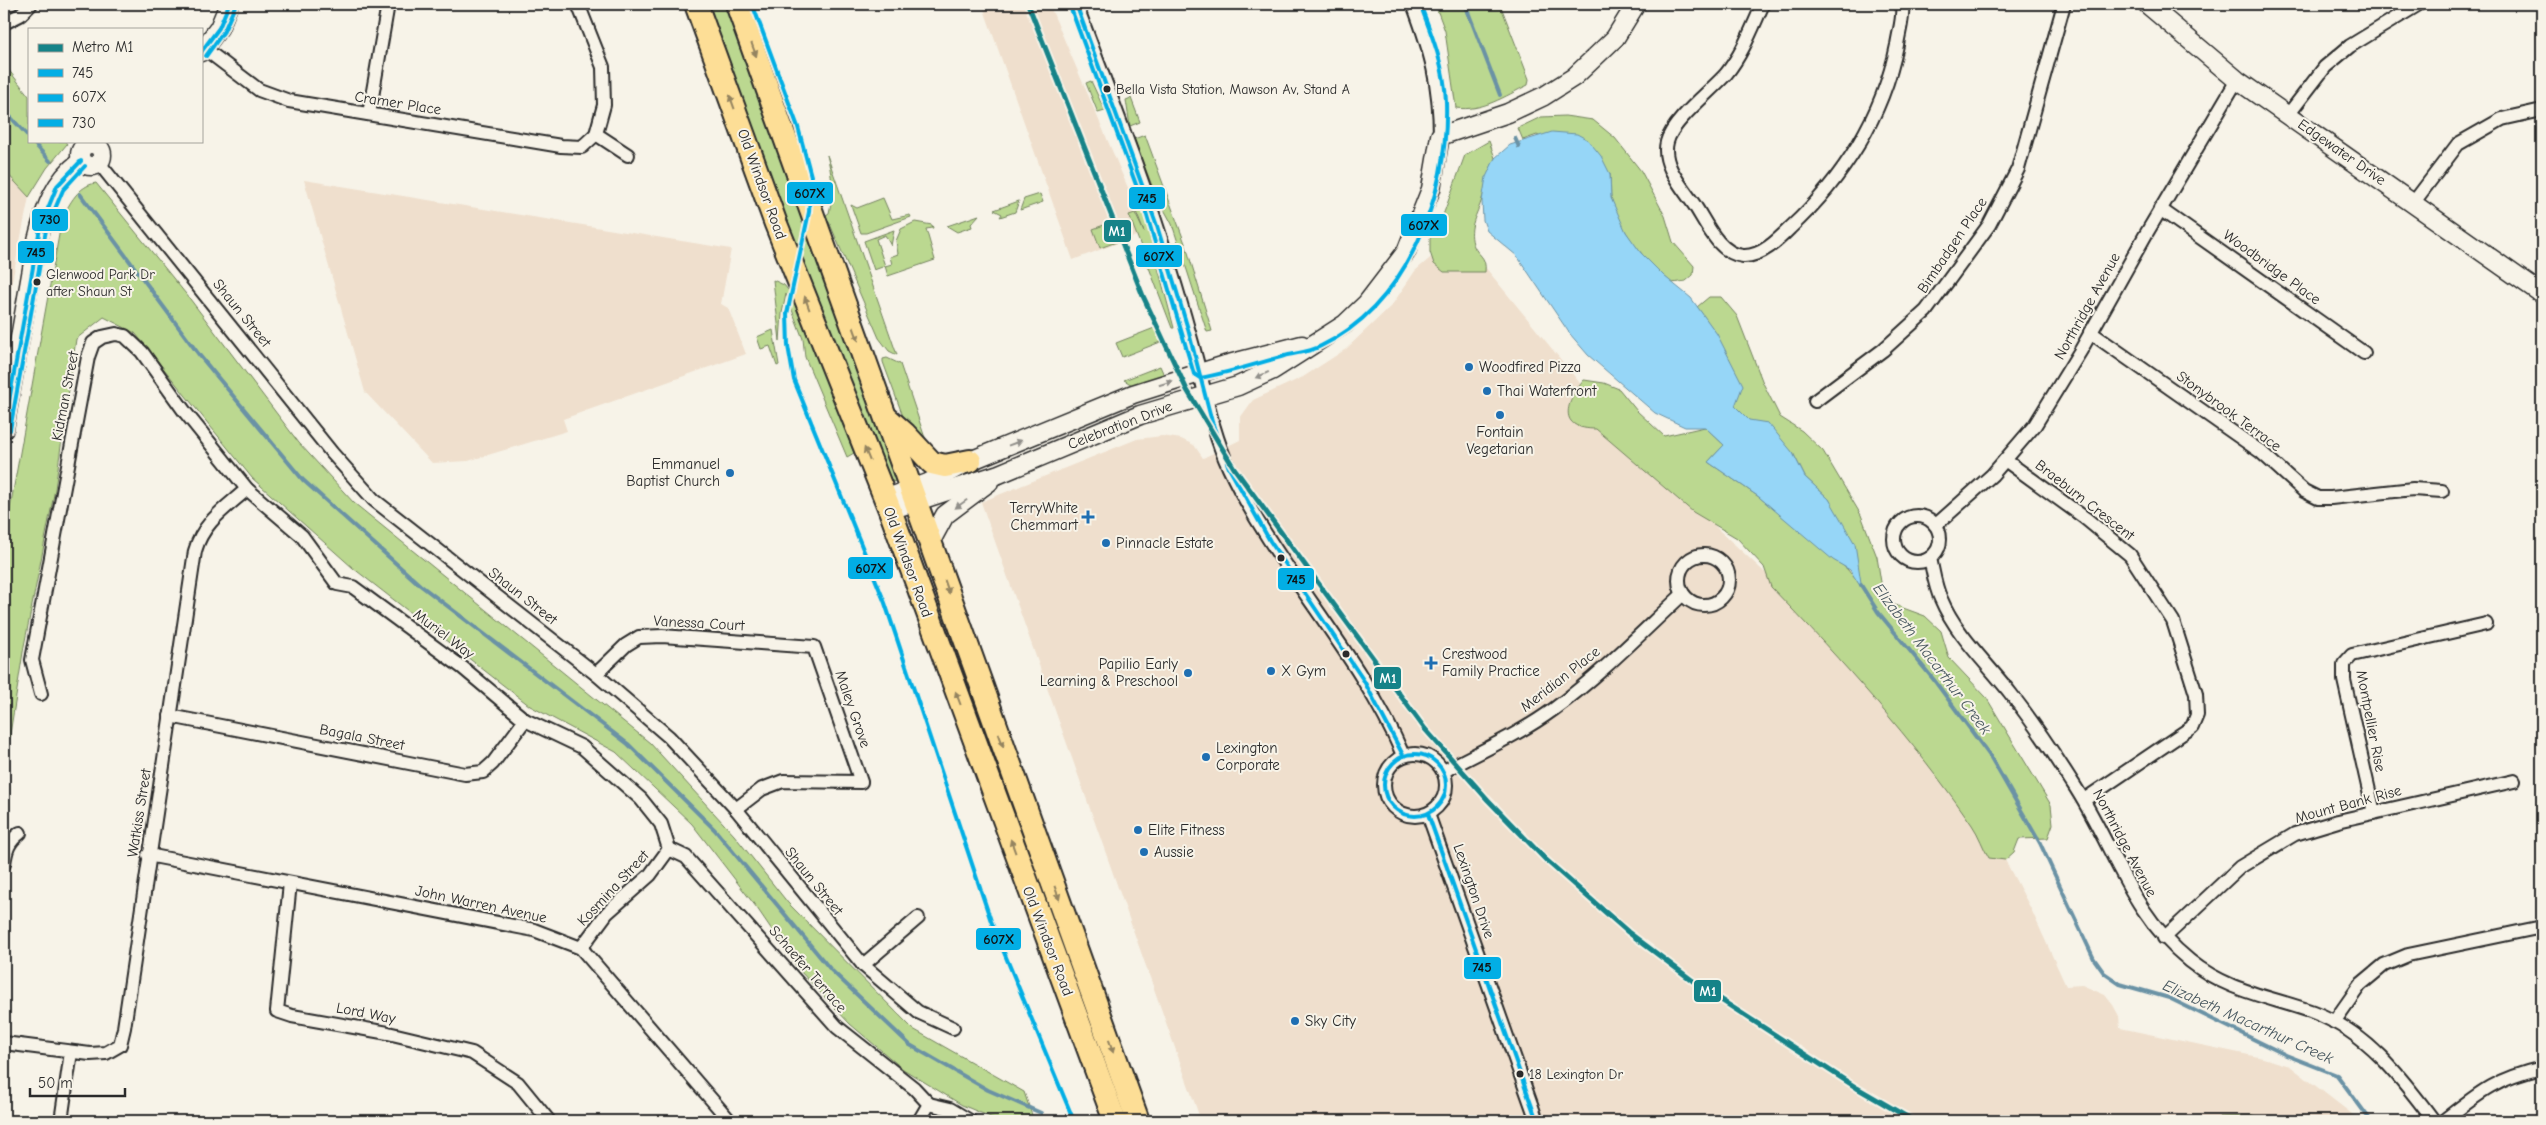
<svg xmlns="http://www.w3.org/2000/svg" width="2546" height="1125" font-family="'Comic Neue',sans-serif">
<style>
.built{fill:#efdfcd}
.green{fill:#bbd890;stroke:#73825e}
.water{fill:#96d6f7;stroke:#6b92a5}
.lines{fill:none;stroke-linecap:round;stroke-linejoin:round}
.stream{stroke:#6b92a5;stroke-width:4}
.street-casing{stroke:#2b2b2b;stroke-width:16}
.secondary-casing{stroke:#2b2b2b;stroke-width:21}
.highway-casing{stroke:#2b2b2b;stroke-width:26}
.street{stroke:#f7f3e8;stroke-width:12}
.secondary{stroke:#f7f3e8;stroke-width:18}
.highway{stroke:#fdde96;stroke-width:22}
.bus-1-casing{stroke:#f7f3e8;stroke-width:8}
.bus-2-casing{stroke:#f7f3e8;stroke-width:8}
.bus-3-casing{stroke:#f7f3e8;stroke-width:8}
.bus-1{stroke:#02aee5;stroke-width:4}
.bus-2{stroke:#02aee5;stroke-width:4}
.bus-3{stroke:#02aee5;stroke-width:4}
.metro-1-casing{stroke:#f7f3e8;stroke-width:9}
.metro-1{stroke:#168388;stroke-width:5}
.oneway{fill:#948460}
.oneway2{fill:#918f8a}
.bus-dot{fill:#2b2b2b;stroke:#f7f3e8;stroke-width:2}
.poi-dot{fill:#1f6fb2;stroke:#f7f3e8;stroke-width:2}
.labels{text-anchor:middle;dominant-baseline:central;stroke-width:4;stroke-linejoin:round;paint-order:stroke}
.bus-label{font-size:14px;fill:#2b2b2b;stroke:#f7f3e8;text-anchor:start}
.street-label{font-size:15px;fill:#2b2b2b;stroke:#f7f3e8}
.poi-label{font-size:15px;fill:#2b2b2b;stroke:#f7f3e8;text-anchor:start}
.water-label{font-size:16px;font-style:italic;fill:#46565e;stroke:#f7f3e8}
.line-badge{stroke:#f7f3e8;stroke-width:2}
.badge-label{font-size:14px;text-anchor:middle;font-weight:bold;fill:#fff}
.pale-badge-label{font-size:14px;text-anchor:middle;font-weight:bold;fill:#111}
</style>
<rect width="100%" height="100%" fill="#f7f3e8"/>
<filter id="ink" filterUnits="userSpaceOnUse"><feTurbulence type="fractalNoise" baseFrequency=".02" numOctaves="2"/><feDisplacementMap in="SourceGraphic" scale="10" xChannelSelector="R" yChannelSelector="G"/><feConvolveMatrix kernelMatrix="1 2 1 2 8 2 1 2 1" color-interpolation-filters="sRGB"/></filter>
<g filter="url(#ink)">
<g class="built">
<path d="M982,4H1049L1147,232L1073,260Z"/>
<path d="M4,170L29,197L4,321Z"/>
<path d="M304,180L731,249L721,304L728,308L746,354L563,419L567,431L468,461L432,463L365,392Z"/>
<path d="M1456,236L1485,267L1597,404L1721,532L1823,626L2005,860L2031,909L2066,986L2082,985L2105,995L2113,1005L2119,1016L2120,1028L2263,1058L2290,1066L2361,1121H1201L981,502L1137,439L1162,436L1181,439L1194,445L1203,458L1240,440V418L1253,400L1303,377L1346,349L1392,305L1415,271Z"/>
</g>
<g class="green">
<path d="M704,4H726L898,480L893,482L879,463Z"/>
<path d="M1435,4H1500L1529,79L1528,85C1505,96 1482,112 1456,108L1445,31Z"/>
<path d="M4,64L29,96V141H65L67,144L47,168L29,197L4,170Z"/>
<path d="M1091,81L1105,111L1098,113L1086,83Z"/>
<path d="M1131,98L1140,122L1130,126L1126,100Z"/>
<path d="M1565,116L1593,120L1615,138L1641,171L1665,216L1673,242L1694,266L1693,275L1686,281L1672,283C1646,262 1619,231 1611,197C1610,190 1611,181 1610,174L1537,135L1523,140L1518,128L1541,117Z"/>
<path d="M1145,135L1186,246L1212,331L1207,332L1172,224L1154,191L1134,139Z"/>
<path d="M1489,141L1495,158C1487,175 1487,182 1482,199C1477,215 1468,226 1473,244C1477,256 1487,255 1485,272H1444L1434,264L1430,252V238L1442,218L1465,155Z"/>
<path d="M827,155L897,355L889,351L879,338L826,215L829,213C834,193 832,175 827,155Z"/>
<path d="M96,183L190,299L299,443L354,503L650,743L734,835L788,903L913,1029L1024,1092L1034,1121H1000L962,1105L903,1069L850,1024L800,971L757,908L692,824L616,752L530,706L353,568L252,478L135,333L104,317L76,339L55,489L24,646L4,772V542L62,218C70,203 78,186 96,183Z"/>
<path d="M1040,194L1043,202L1020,210L1024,199Z"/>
<path d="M1139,196L1174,328H1172L1129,215L1135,213L1144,232L1131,199Z"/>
<path d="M883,198L892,219L910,215L911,217L866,233H861L851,205L857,208Z"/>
<path d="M1019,201L1015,212L1000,217L1002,214L994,210Z"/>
<path d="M979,215L971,224L972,227L957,232L947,226Z"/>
<path d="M1115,221L1122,240L1100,248L1093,229Z"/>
<path d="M915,222L932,225L933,228L926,229L935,260L888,276L885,266L874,270L864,241L894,230L891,246L885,235L876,239L885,266L892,264L890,257L898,254L896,241L901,229Z"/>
<path d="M773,280L784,285L792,295L854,453L847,457L805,357L803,339L786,294L782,313L780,341Z"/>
<path d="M1709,297H1721L1737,316L1763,383L1780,417L1802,431L1823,451L1861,515L1877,557L1884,601L1925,616L1941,631L1949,658L1986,697L2051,805L2053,824L2048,838L2019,839L2014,852L2005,860L1989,858C1983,848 1979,835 1972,825C1913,739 1843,662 1771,587L1764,567L1737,538L1693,512L1596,429C1557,429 1565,403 1584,380L1604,383L1619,389L1637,411L1664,436L1705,427L1724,445L1708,462L1759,497L1847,569L1862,587L1829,499L1805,477L1793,453L1749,420L1735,406L1717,335L1697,307Z"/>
<path d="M1157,327L1163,341L1122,357L1116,343Z"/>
<path d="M773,330L779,365L777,366L770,346L761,349L757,337Z"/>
<path d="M887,358L900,364L924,435L934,455L904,419L883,362V359Z"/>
<path d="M1160,366L1164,375L1134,386L1124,380Z"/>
<path d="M2255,1116V1121H2219V1117Z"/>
</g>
<path class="water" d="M1552,132L1577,134L1588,140L1601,156L1610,174L1611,198L1626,232L1641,253L1664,276L1691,298L1717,334L1743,385L1735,406L1749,420L1768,423L1793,453L1805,477L1829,499L1855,544L1862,589L1850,570L1833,560L1759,497L1708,462L1724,445L1705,427H1685L1655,413L1588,355L1570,334L1517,256L1487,231L1483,220L1482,201L1486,177L1495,158L1510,145Z"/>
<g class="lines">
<g class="stream">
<path d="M1465,4L1500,95"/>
<path d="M4,110L29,137"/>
<path d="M1515,138L1519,147"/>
<path d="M32,141L50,161"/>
<path d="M80,194L200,356L303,480L420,585L628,744L715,830L831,970L910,1045L988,1090L1041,1113"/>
<path d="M1861,585L1878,612L1934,680L1990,756L2040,843L2094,959L2104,973L2120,984L2169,998L2286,1055L2337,1075L2371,1121"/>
</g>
<g class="street-casing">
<g id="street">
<path d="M578,4L603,67L604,105L596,134"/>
<path d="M1076,4C1107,88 1141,172 1167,258C1179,296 1190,334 1200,373C1208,406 1215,438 1229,468C1277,570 1359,652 1403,755"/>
<path d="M1413,4C1431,52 1440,84 1440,136"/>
<path d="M1763,4C1752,28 1743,53 1726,74C1711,91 1672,121 1667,142C1661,165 1683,188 1695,206C1706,223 1719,254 1743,256C1761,257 1778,240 1790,228C1843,179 1883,116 1897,45C1899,31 1904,17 1902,4"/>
<path d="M2159,14L2168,4"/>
<path d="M4,23L20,15L31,4"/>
<path d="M205,49L259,90L289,101L561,146L582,147L596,134"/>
<path d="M369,114L388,4"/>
<path d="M2288,115L2325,67L2350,46L2419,4"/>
<path d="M596,134L628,155"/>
<path d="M99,163L332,453L374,500L596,674L669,737L736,809L863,965L918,1012L953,1028"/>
<path d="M2414,202L2458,144L2502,119L2542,110"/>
<path d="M2160,209L2364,353"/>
<path d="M2090,332L2261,452L2304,491L2318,498H2331L2413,489L2442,491"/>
<path d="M1815,401L1883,350L1926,311L1989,225L2018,169L2064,4"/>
<path d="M2005,460L2085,518L2130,555L2173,621L2196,694L2197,715L2192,727L2084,800"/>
<circle cx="1917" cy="539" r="23"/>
<path d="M1936,525L1992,475L2035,425L2081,350L2146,234L2237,80"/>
<circle cx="1704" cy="580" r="25"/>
<path d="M1930,558C1933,571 1935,587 1941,599C1956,635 1988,664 2011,694C2033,722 2053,752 2072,782C2114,845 2128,911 2190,961C2229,992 2268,996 2313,1012C2367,1032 2401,1077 2434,1121"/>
<path d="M596,674L626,645L639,637L662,636L814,647L861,782L783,781L762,789L736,809"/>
<path d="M41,694L32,660L88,357L93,343L102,337L116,334L125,336L142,352L185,412L247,489L302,536L337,584L353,587L463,668L525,720L582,747L641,799L661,824L669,849"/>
<path d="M170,716L465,774L483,772L493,763L525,720"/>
<circle cx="1415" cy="785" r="31"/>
<path d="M1444,771C1481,751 1520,734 1554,709C1600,675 1641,633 1683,594"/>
<path d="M2374,813L2344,680V664L2352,655L2486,624"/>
<path d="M1428,814L1537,1121"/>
<path d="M669,849L686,857L837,1027L914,1088L929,1104"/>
<path d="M148,855L534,930L581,948L730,1121"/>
<path d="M4,864C6,850 8,842 20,833"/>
<path d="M290,883L277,1011L292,1016L388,1033L472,1053L518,1083L549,1121"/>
<path d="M2164,938L2240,867L2295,834L2338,821L2514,781"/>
<path d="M581,948L607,913L650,875L669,849"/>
<path d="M863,965L918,918"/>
<path d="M2334,1022L2360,985L2384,965L2408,955L2542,927"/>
<path d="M4,1043L90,1054L106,1053L120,1045L124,1028L195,551C203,522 226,508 247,489"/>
<path d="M929,1104L950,1109L970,1121"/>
<path d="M61,1121L71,1052"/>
<path d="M919,1121L929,1104"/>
<path d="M2443,1121C2480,1092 2495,1079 2542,1068"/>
</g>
</g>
<g class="secondary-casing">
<g id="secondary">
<path d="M2147,4L2237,80L2542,294"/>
<path d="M201,52L219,28L229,4"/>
<circle cx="91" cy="155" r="11"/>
<path d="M4,429L37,240C45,208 54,181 81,161"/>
<path d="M885,499L928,483L970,461L1133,394L1225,365L1302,345"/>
<path d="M890,510L999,474L1140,415L1238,386L1273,370L1345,324L1367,303L1406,252L1431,189L1440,136L1508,113L1544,96L1574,77L1615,38L1636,4"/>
<path d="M931,541L945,515L989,482"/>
</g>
</g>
<g class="highway-casing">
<g id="highway">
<path d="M696,4L776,224L890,510L1115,1121"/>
<path d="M737,4L1138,1121"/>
<path d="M888,419L905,434L932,463L945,466L970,461"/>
</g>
</g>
<use href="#street" class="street"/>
<use href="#secondary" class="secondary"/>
<use href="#highway" class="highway"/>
<g class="bus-1-casing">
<g id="bus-1">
<path d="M1076,4L1157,226L1188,329L1212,422L1229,468L1270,541L1364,681L1403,755"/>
<path d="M201,52L219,28L229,4"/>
<path d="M4,429L40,228L57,186L81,161"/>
<circle cx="1415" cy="785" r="31"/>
<path d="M1428,814L1537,1121"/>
</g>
</g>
<g class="bus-2-casing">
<g id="bus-2">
<path d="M753,6L798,127L811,176L809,212L787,314L788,346L794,380L885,603L991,921L1074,1121"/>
<path d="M1070,6L1145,209L1194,374L1200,378C1228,373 1256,364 1284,356C1296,353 1310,352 1321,346C1408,304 1449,194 1446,102C1445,68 1432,35 1420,4"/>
</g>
</g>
<g class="bus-3-casing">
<g id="bus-3">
<path d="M206,56L224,31L235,6"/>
<path d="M10,430L46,230L63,190L85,166"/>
</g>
</g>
<use href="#bus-1" class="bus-1"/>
<use href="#bus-2" class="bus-2"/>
<use href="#bus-3" class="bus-3"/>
<g class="metro-1-casing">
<path id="metro-1" d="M1028,4L1143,296L1187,390L1234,468L1425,729L1488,800L1546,860L1628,932L1701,987L1857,1088L1914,1121"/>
</g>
<use href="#metro-1" class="metro-1"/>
</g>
<defs><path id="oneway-solid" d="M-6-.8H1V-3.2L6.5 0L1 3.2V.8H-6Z" transform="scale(1.25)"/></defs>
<g class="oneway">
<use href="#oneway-solid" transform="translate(754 50) rotate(70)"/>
<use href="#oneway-solid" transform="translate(732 102) rotate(-110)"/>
<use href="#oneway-solid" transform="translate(807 303) rotate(-110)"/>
<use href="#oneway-solid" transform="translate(856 334) rotate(70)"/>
<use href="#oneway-solid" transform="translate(867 454) rotate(-112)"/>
<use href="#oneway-solid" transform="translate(947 587) rotate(71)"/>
<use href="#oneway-solid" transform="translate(958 698) rotate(-111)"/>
<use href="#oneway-solid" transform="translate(1001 740) rotate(70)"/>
<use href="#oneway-solid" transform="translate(1013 846) rotate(-110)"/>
<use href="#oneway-solid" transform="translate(1057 893) rotate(70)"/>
<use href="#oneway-solid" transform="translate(1111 1046) rotate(71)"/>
</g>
<g class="oneway2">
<use href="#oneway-solid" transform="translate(1262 375) rotate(156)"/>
<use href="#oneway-solid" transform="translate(1166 383) rotate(-18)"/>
<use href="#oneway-solid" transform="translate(1015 443) rotate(-21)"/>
<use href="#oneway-solid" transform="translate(961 504) rotate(145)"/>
</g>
</g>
<g class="bus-dot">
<circle cx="1107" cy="89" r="4.5"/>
<circle cx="37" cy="282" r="4.5"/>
<circle cx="1281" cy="558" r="4.5"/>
<circle cx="1346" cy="654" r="4.5"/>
<circle cx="1520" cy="1074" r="4.5"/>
</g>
<g class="poi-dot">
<circle cx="1469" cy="367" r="5"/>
<circle cx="1487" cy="391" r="5"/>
<circle cx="1500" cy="415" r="5"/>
<circle cx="730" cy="473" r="5"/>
<path d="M1085.5 509.5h5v5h5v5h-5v5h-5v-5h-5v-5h5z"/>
<circle cx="1106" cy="543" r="5"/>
<path d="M1428.5 655.5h5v5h5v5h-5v5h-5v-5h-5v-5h5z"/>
<circle cx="1271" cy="671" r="5"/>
<circle cx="1188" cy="673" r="5"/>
<circle cx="1206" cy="757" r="5"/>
<circle cx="1138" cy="830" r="5"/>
<circle cx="1144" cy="852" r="5"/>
<circle cx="1295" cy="1021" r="5"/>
</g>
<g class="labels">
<g class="bus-label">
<text x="1116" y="89">Bella Vista Station, Mawson Av, Stand A</text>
<text x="46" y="274">Glenwood Park Dr<tspan x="46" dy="17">after Shaun St</tspan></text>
<text x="1529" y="1074">18 Lexington Dr</text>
</g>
<g class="street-label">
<text transform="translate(398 103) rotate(9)">Cramer Place</text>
<text transform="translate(2342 152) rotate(35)">Edgewater Drive</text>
<text transform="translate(762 184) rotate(70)">Old Windsor Road</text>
<text transform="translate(1952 245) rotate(-56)">Bimbadgen Place</text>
<text transform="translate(2272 267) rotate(36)">Woodbridge Place</text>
<text transform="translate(2087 306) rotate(-61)">Northridge Avenue</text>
<text transform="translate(242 313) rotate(51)">Shaun Street</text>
<text transform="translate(65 396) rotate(-79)">Kidman Street</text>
<text transform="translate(2229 411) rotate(36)">Stonybrook Terrace</text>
<text transform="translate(1120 425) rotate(-21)">Celebration Drive</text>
<text transform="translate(2085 500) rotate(38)">Braeburn Crescent</text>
<text transform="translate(908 562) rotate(70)">Old Windsor Road</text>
<text transform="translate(523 596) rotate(38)">Shaun Street</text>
<text transform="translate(699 623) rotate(3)">Vanessa Court</text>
<text transform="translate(444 634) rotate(37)">Muriel Way</text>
<text transform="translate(1560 679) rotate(-38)">Meridian Place</text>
<text transform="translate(853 709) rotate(71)">Maley Grove</text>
<text transform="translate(2371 721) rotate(79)">Montpellier Rise</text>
<text transform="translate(362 737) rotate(11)">Bagala Street</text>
<text transform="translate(2348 804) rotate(-15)">Mount Bank Rise</text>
<text transform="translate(139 813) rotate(-81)">Watkiss Street</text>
<text transform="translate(2125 843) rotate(62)">Northridge Avenue</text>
<text transform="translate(814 881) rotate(51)">Shaun Street</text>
<text transform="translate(613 888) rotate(-47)">Kosmina Street</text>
<text transform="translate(1474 891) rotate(71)">Lexington Drive</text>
<text transform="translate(481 904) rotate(12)">John Warren Avenue</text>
<text transform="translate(1048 941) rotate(69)">Old Windsor Road</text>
<text transform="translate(808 969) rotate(49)">Schaefer Terrace</text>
<text transform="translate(366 1013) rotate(11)">Lord Way</text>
</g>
<g class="poi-label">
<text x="1479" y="367">Woodfired Pizza</text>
<text x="1497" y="391">Thai Waterfront</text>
<text x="1500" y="432" text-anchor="middle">Fontain<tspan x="1500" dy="17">Vegetarian</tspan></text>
<text x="720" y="464" text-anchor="end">Emmanuel<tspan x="720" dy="17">Baptist Church</tspan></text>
<text x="1078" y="508" text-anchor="end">TerryWhite<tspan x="1078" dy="17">Chemmart</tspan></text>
<text x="1116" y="543">Pinnacle Estate</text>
<text x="1442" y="654">Crestwood<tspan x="1442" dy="17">Family Practice</tspan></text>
<text x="1178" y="664" text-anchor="end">Papilio Early<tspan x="1178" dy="17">Learning &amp; Preschool</tspan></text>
<text x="1281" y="671">X Gym</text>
<text x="1216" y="748">Lexington<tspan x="1216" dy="17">Corporate</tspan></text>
<text x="1148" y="830">Elite Fitness</text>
<text x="1154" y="852">Aussie</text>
<text x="1305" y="1021">Sky City</text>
</g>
<g class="water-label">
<text transform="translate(1932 659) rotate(53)">Elizabeth Macarthur Creek</text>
<text transform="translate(2248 1022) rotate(24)">Elizabeth Macarthur Creek</text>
</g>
</g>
<g class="line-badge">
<rect x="786" y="181" width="48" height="24" rx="5" fill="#02aee5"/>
<rect x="1128" y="186" width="38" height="24" rx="5" fill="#02aee5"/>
<rect x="31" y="208" width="38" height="24" rx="5" fill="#02aee5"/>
<rect x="1400" y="213" width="48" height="24" rx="5" fill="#02aee5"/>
<rect x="1103" y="219" width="29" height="24" rx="5" fill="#168388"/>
<rect x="17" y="240" width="38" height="24" rx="5" fill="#02aee5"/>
<rect x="1135" y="244" width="48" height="24" rx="5" fill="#02aee5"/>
<rect x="847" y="556" width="47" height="24" rx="5" fill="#02aee5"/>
<rect x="1277" y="567" width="38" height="24" rx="5" fill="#02aee5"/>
<rect x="1373" y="666" width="29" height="24" rx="5" fill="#168388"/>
<rect x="975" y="927" width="47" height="24" rx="5" fill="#02aee5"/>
<rect x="1463" y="956" width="39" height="24" rx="5" fill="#02aee5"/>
<rect x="1693" y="979" width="29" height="24" rx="5" fill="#168388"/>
</g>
<g class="badge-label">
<text x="1117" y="236">M1</text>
<text x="1388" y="683">M1</text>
<text x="1708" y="996">M1</text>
</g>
<g class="pale-badge-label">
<text x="810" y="198">607X</text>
<text x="1147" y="203">745</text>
<text x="50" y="224">730</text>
<text x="1424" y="230">607X</text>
<text x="36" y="257">745</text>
<text x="1159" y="261">607X</text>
<text x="871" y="573">607X</text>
<text x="1296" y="584">745</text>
<text x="999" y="944">607X</text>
<text x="1482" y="972">745</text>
</g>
<rect width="2546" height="1125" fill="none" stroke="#f7f3e8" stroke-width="20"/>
<rect x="10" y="10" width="2526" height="1105" fill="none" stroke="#2b2b2b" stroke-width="2" filter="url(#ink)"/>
<rect x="28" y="28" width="175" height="115" fill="#f7f3e8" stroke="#a5a39c"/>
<rect x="38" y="44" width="25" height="8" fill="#168388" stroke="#a5a39c"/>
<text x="72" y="52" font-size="15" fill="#2b2b2b">Metro M1</text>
<rect x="38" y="69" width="25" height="8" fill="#02aee5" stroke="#a5a39c"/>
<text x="72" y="78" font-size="15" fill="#2b2b2b">745</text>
<rect x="38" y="94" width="25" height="8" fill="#02aee5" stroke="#a5a39c"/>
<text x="72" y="102" font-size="15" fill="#2b2b2b">607X</text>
<rect x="38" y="119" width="25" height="8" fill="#02aee5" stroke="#a5a39c"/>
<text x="72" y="128" font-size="15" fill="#2b2b2b">730</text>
<path d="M30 1088v8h95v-8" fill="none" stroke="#2b2b2b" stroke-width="2.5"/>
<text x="38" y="1088" font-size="15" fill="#2b2b2b" stroke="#f7f3e8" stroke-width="4" paint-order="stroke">50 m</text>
</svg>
